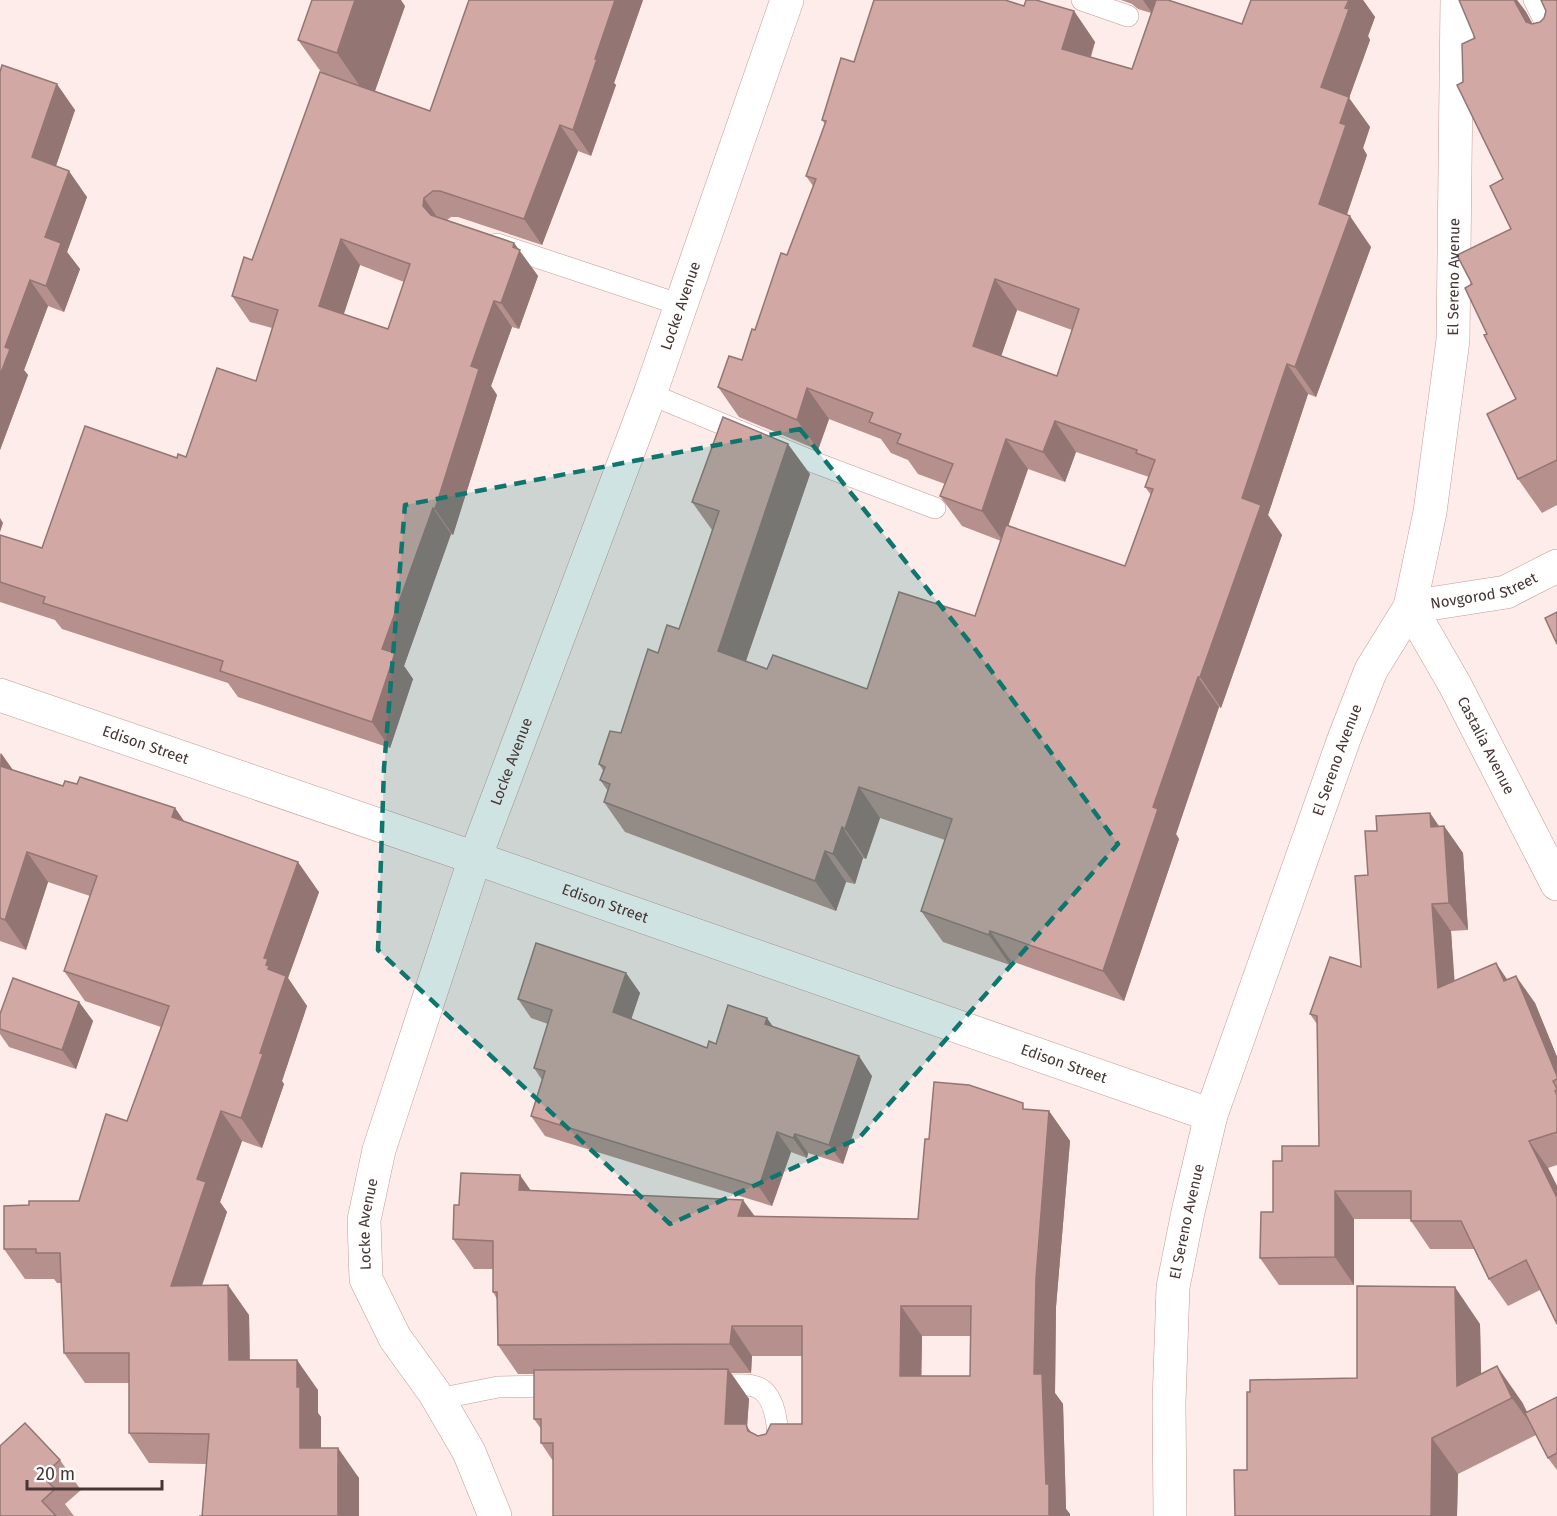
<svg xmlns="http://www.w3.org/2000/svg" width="1557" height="1516" font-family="'Fira Sans',sans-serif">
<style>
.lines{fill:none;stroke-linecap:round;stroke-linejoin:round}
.service-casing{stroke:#c39a96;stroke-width:22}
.minor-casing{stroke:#c39a96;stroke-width:34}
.service{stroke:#fff;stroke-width:21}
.minor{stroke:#fff;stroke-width:33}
.wall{fill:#b5908d;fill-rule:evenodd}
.shaded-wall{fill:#937673}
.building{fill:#d2a8a4;stroke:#937673;stroke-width:1.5;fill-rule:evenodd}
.marked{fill:#0f766e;fill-opacity:0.2;stroke:#0f766e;stroke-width:4.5;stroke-dasharray:12 8;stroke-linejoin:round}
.labels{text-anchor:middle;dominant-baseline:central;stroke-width:6;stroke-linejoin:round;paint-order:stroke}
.street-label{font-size:15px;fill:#463534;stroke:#fefefe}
</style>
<rect width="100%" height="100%" fill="#feecea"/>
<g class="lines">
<g class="service-casing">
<g id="service">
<path d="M1082,0L1128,16"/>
<path d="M1534,0L1557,45"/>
<path d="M497,244L681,305"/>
<path d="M650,394L816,463L935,508"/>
<path d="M711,1386C724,1386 740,1383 753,1386C778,1391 778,1433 779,1452"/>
<path d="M438,1399L498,1387L562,1386"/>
</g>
</g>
<g class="minor-casing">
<g id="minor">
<path id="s1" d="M1410,607L1455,685L1557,884"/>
<path id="s2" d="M1410,607L1506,592L1557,566"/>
<path id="s3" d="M0,695L475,858L1211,1115"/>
<path id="s4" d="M495,1516L469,1452L434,1392L395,1338L366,1279L364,1220L379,1150L475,858L650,394L787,0"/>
<path id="s5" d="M1170,1516L1169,1402L1173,1287L1188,1212L1211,1115L1344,739L1371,670L1410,607L1430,512L1453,340L1457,0"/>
</g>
</g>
<use href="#service" class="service"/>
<use href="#minor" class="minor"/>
</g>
<g class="wall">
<path d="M469,0H643L614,83L616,85L591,156L578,151L542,245L458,217H451L447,220L514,243L538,276L519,329L512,327L491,386L497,395L453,535L451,534L404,666L413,679L390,748L238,697L228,683L62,629L55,620L0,602V535L42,548L177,458L186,457L256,381L272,328L250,322L232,296L252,260L321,72L298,40L405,6L375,91L430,111ZM360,265L404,282L388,329L343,314Z"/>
<path d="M1121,0H1168L1242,24L1251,0H1363L1375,17L1368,36L1370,40L1349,98L1370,127L1363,148L1367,155L1347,215L1371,247L1316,397L1308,394L1268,515L1282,535L1221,708L1219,707L1176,834L1179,839L1124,1001L1011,961L1010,965L943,942L921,911L945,840L880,818L866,859L863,858L855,884L846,882L836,911L625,832L604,802L608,791L600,780L604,772L599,764L621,733L658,653L679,629L712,530L692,502L810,474L746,661L767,669L867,689L975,616L1001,541L962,526L940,496L945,484L918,474L908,460L891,453L881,439L829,419L818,450L739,417L718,387L742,360L787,255L813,186L806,176L825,124L822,120L854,62L1024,6L1074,11L1095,42L1091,57L1132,69L1151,13L1138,9L1132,4ZM1017,310L1072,330L1057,376L1001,356ZM1076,452L1149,477L1145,487L1151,495L1125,566L1008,526L1028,469L1065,482Z"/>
<path d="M1459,0H1517L1526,12L1532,24L1540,22L1544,18L1546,11L1557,0V505L1542,513L1518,479L1516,399L1487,334L1472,284L1511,229L1503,179L1463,82L1475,38Z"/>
<path d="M0,72L75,110L56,166L87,197L67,252L80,269L64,312L48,306L24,370L28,375L0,450Z"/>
<path d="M0,753L13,770L63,786L77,784L175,808L184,822L319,892L288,978L307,1006L282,1081L284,1084L262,1148L242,1141L220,1202L227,1212L202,1286L249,1315L250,1360L318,1390V1413L321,1417V1448L359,1478V1516H202L206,1464L149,1463L129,1433V1383H85L64,1353L61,1283H57L54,1279H25L4,1249L29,1205L79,1201L127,1121L161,1027L85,1001L64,971L90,896L48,882L26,950L0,941Z"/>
<path d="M1430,813L1439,826H1444L1463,853L1468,930L1451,931L1454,981L1507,979L1535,1003L1557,1057V1165L1548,1168L1557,1186V1324L1540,1290L1508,1306L1489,1279L1474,1249H1430L1411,1221V1219H1354V1285H1279L1260,1258L1273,1212L1282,1161L1319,1146L1317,1024L1310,1014L1361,967L1368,875L1377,831Z"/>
<path d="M626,973L640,993L631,1019L707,1048L716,1044L774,1027L872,1076L843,1164L808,1153L807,1158L791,1152L772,1206L545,1136L531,1116L542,1080L534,1068L548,1024L531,1018L518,999Z"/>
<path d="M79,1002L93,1021L76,1069L9,1047L0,1034V1014Z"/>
<path d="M1027,1109L1049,1111L1070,1141L1056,1307L1055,1393L1063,1404L1066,1509L1070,1514V1516H553V1461L541,1443V1429L534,1419V1374H518L498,1345L497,1299L493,1292V1269H474L453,1239L531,1191L755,1216L918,1219L929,1139ZM922,1336H971L970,1376H921ZM752,1356H802V1424L758,1436L751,1432L747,1427L749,1399L731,1373H751Z"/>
<path d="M1480,1324L1481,1374L1522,1402L1527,1412L1557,1397V1470L1548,1458L1536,1435L1458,1474L1457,1516H1235L1247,1470L1357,1378Z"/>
<path d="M60,1460L81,1490L65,1504L74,1516H0Z"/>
</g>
<g class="shaded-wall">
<path d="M355,0H401L405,6L371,102L337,53Z"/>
<path d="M615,0H643L614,83L616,85L591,156L573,130L595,59Z"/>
<path d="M1143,0H1157L1152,13Z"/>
<path d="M1349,0H1363L1375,17L1368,36L1370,40L1349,98L1370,127L1363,148L1367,155L1340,234L1319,204L1321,87Z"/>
<path d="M1514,0H1517L1526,12L1550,55L1526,22Z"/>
<path d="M1074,11L1095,42L1083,79L1062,49Z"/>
<path d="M57,84L75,110L50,183L32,157Z"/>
<path d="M560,125L578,151L542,245L524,219Z"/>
<path d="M69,171L87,197L67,252L80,269L64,312L46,286L45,237Z"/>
<path d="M424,198L442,224V232L423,206Z"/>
<path d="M1350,216L1371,247L1316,397L1295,367Z"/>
<path d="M341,239L360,265L338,332L319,306Z"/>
<path d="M514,243L538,276L519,329L501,303Z"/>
<path d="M995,279L1017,310L994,377L973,346Z"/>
<path d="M30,280L48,306L24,370L28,375L0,450V375L5,347Z"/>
<path d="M494,301L512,327L491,386L497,395L453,535L435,509L471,366Z"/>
<path d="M1287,364L1308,394L1268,515L1282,535L1221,708L1200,677L1242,498Z"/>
<path d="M807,388L829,419L818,450L797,420Z"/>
<path d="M1055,421L1076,452L1065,482L1043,452Z"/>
<path d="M1006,439L1028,469L1003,541L982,511Z"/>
<path d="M788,444L810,474L739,681L718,651Z"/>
<path d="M433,508L451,534L404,666L413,679L390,748L372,722L382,649Z"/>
<path d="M0,518L3,523L0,532Z"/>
<path d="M1198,677L1219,707L1176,834L1179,839L1124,1001L1103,971L1153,807Z"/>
<path d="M1,753L22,783L0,769Z"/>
<path d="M859,787L880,818L866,859L845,829Z"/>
<path d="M175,808L196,838L172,817Z"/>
<path d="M1430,813L1444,834V826L1463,853L1468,930L1449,903L1431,827Z"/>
<path d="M842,827L863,858L855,884L833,854Z"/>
<path d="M825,851L846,882L836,911L815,881Z"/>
<path d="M27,852L48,882L26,950L5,920Z"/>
<path d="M298,862L319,892L288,978L307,1006L282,1081L284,1084L262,1148L241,1118L266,965L264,958Z"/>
<path d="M1432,904L1451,931L1457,1015L1438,988Z"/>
<path d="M990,931L1011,961L1010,965L989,935Z"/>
<path d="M1496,963L1515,991L1504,981Z"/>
<path d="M626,973L640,993L627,1032L613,1012Z"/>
<path d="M1516,976L1535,1003L1557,1057V1076Z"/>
<path d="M79,1002L93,1021L76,1069L62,1050Z"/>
<path d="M767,1018L781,1038L765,1024Z"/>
<path d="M859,1056L872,1076L843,1164L829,1145Z"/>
<path d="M221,1111L242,1141L220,1202L227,1212L191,1316L171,1286L197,1179Z"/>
<path d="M1049,1111L1070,1141L1056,1307L1055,1393L1063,1404L1066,1509L1070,1514V1516H1049L1034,1374L1036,1278Z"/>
<path d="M777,1132L791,1152L772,1206L759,1187Z"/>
<path d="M795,1134L808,1153L807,1158L793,1138Z"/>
<path d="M1529,1141L1548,1168L1557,1186V1198Z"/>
<path d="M520,1175L541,1205L519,1190Z"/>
<path d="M1335,1191L1354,1219V1285L1335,1257Z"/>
<path d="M743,1200L764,1229L738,1216Z"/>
<path d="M228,1285L249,1315L250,1390L229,1360Z"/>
<path d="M1455,1287L1480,1324L1482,1413L1457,1386Z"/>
<path d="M901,1306L922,1336L921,1406L900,1376Z"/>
<path d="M732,1326L752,1356L751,1373L730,1344Z"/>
<path d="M297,1360L318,1390V1413L321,1417V1478L300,1448L297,1387Z"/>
<path d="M1497,1366L1522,1402L1538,1434L1512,1398Z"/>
<path d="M728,1369L749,1399L747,1427L766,1454L725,1424Z"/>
<path d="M1432,1438L1458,1474L1457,1516H1431Z"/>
<path d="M338,1448L359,1478V1516H338Z"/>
</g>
<g class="building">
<path d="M312,0H355L337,53L298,40Z"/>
<path d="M469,0H615L595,59H597L573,130L560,125L524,219L440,191H433L424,198L423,206L431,215L514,243L513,247L520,250L501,303L494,301L471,366L479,369L435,509L433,508L382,649L395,653L372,722L220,671L223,661L43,603L45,597L0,582V535L42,548L85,426L177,458L178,454L186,457L217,368L256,381L278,310L232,296L244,257L252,260L320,72L430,111ZM341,239L410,264L388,329L319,306Z"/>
<path d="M874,0H1005L1024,6L1026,0H1036L1074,11L1062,49L1132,69L1156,0H1168L1242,24L1251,0H1349L1345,8L1349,9L1321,87L1349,97L1340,123L1346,125L1319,204L1350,216L1295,367L1287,364L1242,498L1261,505L1200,677H1198L1153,807L1158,809L1103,971L990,931L989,935L921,911L952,819L859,787L845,829L842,827L833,854L825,851L815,881L604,802L610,784L600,780L605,767L599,764L610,731L621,733L648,649L658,653L667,625L679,629L719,511L692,502L723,417L788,444L718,651L767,669L773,655L867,689L899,592L975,616L1006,525L1125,566L1153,489L1145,487L1155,460L1136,453L1137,450L1055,421L1043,452L1006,439L982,511L940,496L953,464L897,443L901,434L869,422L873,413L807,388L797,420L718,387L729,356L742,360L752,329L755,330L781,253L787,255L816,179L806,176L826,121L822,120L841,58L854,62ZM995,279L1079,309L1057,376L973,346Z"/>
<path d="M1459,0H1514L1526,22L1532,24L1540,22L1544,18L1546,11L1541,0H1557V460L1518,479L1487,414L1516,399L1484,335L1487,334L1465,288L1472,284L1457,255L1511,229L1490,186L1503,179L1457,85L1463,82L1462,44L1475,38Z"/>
<path d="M2,65L57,84L32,157L69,171L45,237L61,243L46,286L30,280L5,347L10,349L0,375V72Z"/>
<path d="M1557,612V644L1545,618Z"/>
<path d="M0,766L63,786L65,781L77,784L80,777L175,808L172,817L298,862L264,958L268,959L266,965L269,966L268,969L286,976L260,1053L263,1054L241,1118L221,1111L197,1179L206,1182L171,1286L228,1285L229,1360H297V1387H300V1448H338V1516H199H202L209,1434L129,1433V1353H64L60,1253H36V1249H4V1206L29,1205V1201H79L106,1114L127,1121L169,1006L64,971L97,876L27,852L5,920L0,918Z"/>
<path d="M1430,813L1431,827L1444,826L1449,903L1432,904L1438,988L1496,963L1504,981L1516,976L1557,1076V1079L1553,1081L1557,1089L1555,1091L1557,1095V1132L1529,1141L1557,1198V1324L1526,1260L1489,1279L1461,1221H1411V1191H1335V1257L1260,1258L1261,1212H1273V1161H1282V1146H1319L1317,1016L1310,1014L1330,957L1361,967L1355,876L1368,875L1365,831H1377L1376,816Z"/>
<path d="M536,943L626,973L613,1012L707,1048L709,1041L716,1044L728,1005L767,1018L765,1024L859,1056L829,1145L795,1134L793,1138L777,1132L759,1187L531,1116L545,1071L534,1068L552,1010L518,999Z"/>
<path d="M13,978L79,1002L62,1050L0,1029V1014Z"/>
<path d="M934,1082L969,1085L1023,1103V1109L1049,1111L1036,1278L1034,1374H1042L1046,1484H1049V1516H553V1443H541V1419H534V1370L728,1369L725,1424H746L748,1431L758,1436L766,1434L771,1424H802V1326H732L730,1344L498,1345L497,1292H493V1241L453,1239L454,1205H459L461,1173L520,1175L519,1190L743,1200L738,1216L918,1219L925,1139H929ZM901,1306H971L970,1376H900Z"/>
<path d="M1357,1286L1455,1287L1457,1386L1497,1366L1512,1398L1432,1438L1431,1516H1235L1234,1470H1247V1392H1250V1380L1357,1378Z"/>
<path d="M1557,1397V1453L1548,1458L1525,1413Z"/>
<path d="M25,1423L60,1460L42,1476L55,1489L42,1501L56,1516H0V1446Z"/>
</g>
<path class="marked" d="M800,429L976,650L1118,844L859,1138L670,1224L378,950L384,768L405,505Z"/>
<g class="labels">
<g class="street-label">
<text stroke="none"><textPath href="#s5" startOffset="1286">El Sereno Avenue</textPath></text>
<text stroke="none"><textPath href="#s4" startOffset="1298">Locke Avenue</textPath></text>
<text stroke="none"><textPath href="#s2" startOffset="76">Novgorod Street</textPath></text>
<text stroke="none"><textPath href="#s3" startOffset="154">Edison Street</textPath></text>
<text stroke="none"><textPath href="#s1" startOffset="158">Castalia Avenue</textPath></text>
<text stroke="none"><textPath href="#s5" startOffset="782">El Sereno Avenue</textPath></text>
<text stroke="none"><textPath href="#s4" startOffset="812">Locke Avenue</textPath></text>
<text stroke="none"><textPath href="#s3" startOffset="640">Edison Street</textPath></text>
<text stroke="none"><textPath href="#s3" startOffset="1126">Edison Street</textPath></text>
<text stroke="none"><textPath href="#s5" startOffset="296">El Sereno Avenue</textPath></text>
<text stroke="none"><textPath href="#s4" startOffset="326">Locke Avenue</textPath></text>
</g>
</g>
<path d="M27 1480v9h135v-9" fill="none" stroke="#463534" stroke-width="3"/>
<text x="36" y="1480" font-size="18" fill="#463534" stroke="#fefefe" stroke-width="4.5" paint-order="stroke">20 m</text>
</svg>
